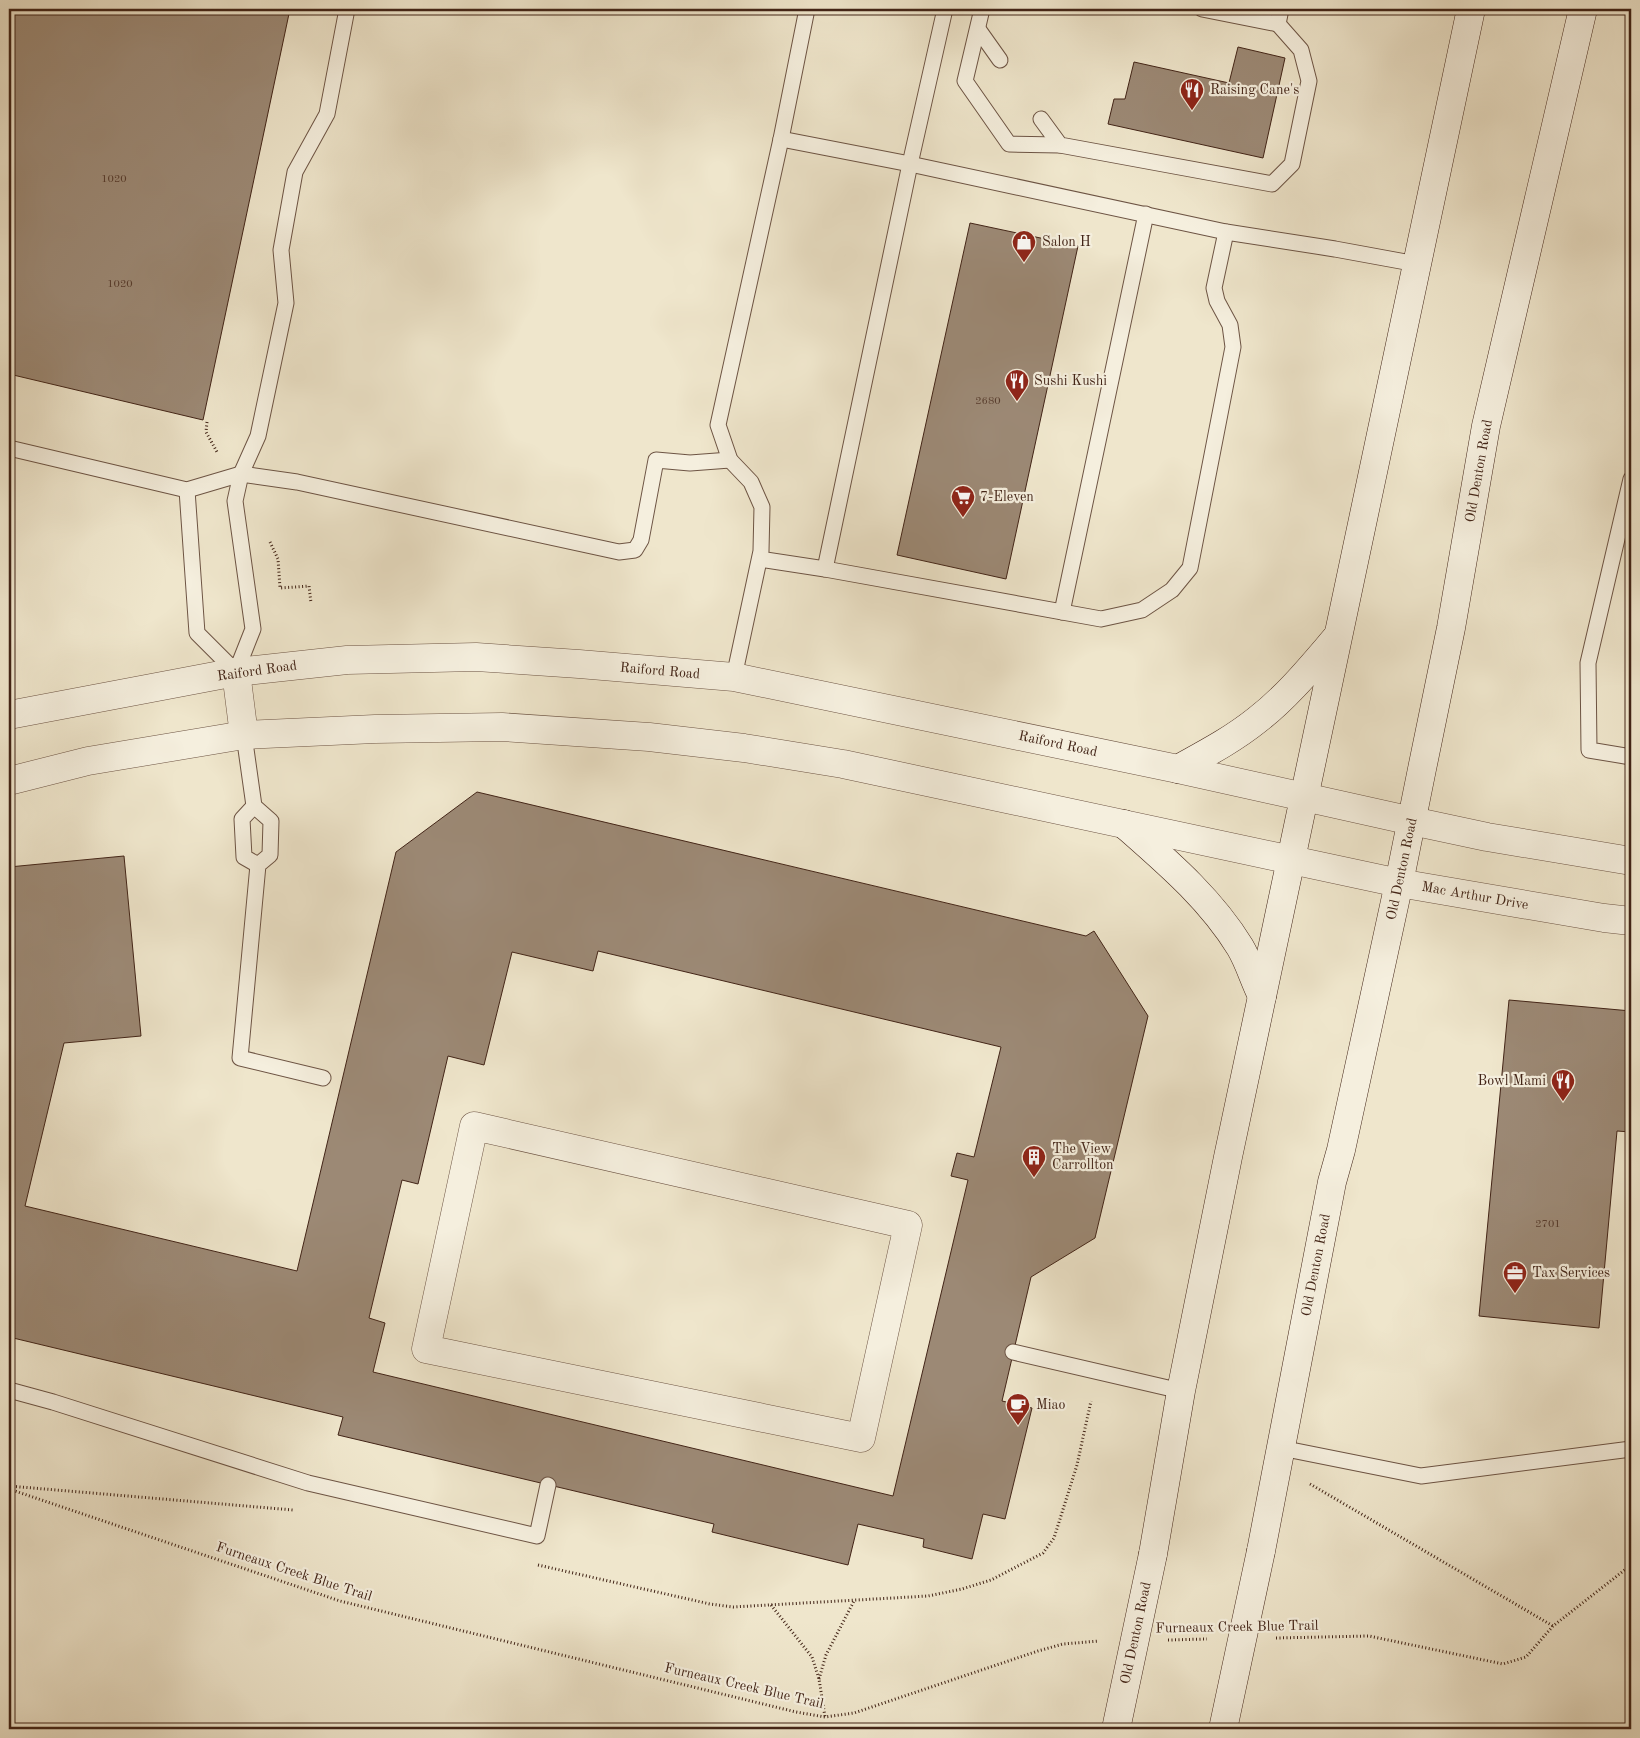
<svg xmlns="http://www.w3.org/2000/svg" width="1640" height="1738" font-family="'Old Standard TT',serif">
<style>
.building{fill:#9c8975;stroke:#422417;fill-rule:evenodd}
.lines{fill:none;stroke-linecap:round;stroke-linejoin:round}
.service-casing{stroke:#6d5444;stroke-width:17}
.minor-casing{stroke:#6d5444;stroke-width:29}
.tertiary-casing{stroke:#6d5444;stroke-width:29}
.secondary-casing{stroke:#422417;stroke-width:29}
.path{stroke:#422417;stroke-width:3;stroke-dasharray:1 2.5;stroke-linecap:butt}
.service{stroke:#f5efde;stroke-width:15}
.minor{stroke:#f5efde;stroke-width:28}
.tertiary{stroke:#f5efde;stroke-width:28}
.secondary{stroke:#f5efde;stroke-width:28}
.secondary-bridge-casing{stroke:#422417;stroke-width:29;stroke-linecap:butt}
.secondary-bridge{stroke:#f5efde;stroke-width:28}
.labels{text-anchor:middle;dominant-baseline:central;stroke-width:4.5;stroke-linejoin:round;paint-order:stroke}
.number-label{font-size:11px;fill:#583d2e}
.poi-label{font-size:14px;fill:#422417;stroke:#f5efde;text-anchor:start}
.street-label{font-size:14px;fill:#422417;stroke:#f5efde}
</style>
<rect width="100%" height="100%" fill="#efe6cc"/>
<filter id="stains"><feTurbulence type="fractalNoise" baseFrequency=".004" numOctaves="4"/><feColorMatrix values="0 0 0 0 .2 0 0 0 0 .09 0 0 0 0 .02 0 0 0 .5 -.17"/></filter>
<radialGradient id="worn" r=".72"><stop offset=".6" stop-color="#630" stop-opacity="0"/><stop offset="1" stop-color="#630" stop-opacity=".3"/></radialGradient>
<g class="building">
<path d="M9,9H290L203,420L9,374Z"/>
<path d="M1238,47L1285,58L1263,158L1108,124L1114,99H1125L1134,62L1229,83Z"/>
<path d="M970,223L1078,246L1006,579L897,555Z"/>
<path d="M477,792L1086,936L1094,931L1148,1016L1095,1238L1031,1277L1002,1401L1032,1408L1005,1519L983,1514L972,1559L923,1547L924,1539L858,1524L848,1565L712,1532L714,1524L338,1435L343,1417L9,1337V867L124,856L141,1036L64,1043L25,1206L297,1271L396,852ZM598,951L1001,1047L974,1157L957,1153L951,1176L968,1180L893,1496L373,1372L385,1323L369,1318L402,1180L418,1184L448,1056L484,1065L512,952L593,971Z"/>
<path d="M1509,1000L1631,1011V1132L1617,1131L1599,1328L1479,1316Z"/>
</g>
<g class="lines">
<g class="service-casing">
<g id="service">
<path d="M945,9L910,164L825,569L1101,619L1142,610L1172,590L1190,568L1233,347L1230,325L1217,301L1214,288L1226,232"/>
<path d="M982,9L965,81L1009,144L1060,145"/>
<path d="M1202,9L1278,24L1281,9"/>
<path d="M978,29L1000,60"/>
<path d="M1041,119L1060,145L1272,184L1292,164L1309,81L1301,50L1278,24"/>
<path d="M781,139L910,164L1226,232L1335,249L1417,264"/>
<path d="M9,448L187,490L241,474L297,482L619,552L635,550L641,540L656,460L690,463L730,460"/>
<path d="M1631,479L1588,663L1589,750L1631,757"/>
<path d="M187,490L197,633L236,672L253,629L235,501L241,474L258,436L286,303L281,250L295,172L327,114L347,9"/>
<path d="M760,559L825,569"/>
<path d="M1062,612L1146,214"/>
<path d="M734,677L761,551L762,507L751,482L730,460L718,425L781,139L807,9"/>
<path d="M244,735L254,806L271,821L270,855L258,865L240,1058L323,1078"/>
<path d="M254,806L242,819L244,857L258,865"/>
<path d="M1013,1352L1181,1391"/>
<path d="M9,1390L53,1402L308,1483L537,1536L548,1485"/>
<path d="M1281,1448L1421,1476L1631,1449"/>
</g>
</g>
<g class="minor-casing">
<path id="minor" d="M474,1126L908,1225L861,1438L426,1349Z"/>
</g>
<g class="tertiary-casing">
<g id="tertiary">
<path d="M236,672L244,735"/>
<path d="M9,715L236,672L347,660L476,657L579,664L734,677L1178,769L1412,821L1487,837L1631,861"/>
<path d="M9,781L88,761L244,735L375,729L502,727L649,737L744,748L843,764L1399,883L1604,918L1631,921"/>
</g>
</g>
<g class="secondary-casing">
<g id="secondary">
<path d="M1178,769C1205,754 1232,740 1257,720C1287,697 1312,666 1337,637"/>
<path d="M1124,824C1166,861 1210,898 1240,947C1249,962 1254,980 1262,996"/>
<path d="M1261,1551L1332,1182L1341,1150L1399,883L1422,769L1451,628L1486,426L1583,9"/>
<path d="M1153,1554L1181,1391L1228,1157L1471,9"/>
</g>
</g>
<g class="path">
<path d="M207,422L206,432L217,452"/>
<path d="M270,542L278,559L280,588L309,586L311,603"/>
<path d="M1310,1484L1553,1626"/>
<path d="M9,1486L293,1510"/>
<path d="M9,1489L340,1601L796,1712L825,1717L854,1713L1038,1651L1063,1644L1099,1641"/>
<path d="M538,1565L710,1604L733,1607L928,1596L962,1589L991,1580L1043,1553L1054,1538L1077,1465L1091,1401"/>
<path d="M771,1605L812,1657L819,1679L825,1717"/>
<path d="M1276,1638L1369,1636L1503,1664L1526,1657L1553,1626L1631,1565"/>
<path d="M1168,1640L1207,1639"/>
<path d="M819,1679L826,1655L854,1601"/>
</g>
<use href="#service" class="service"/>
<use href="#minor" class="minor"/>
<use href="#tertiary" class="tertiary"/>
<use href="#secondary" class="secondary"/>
<g class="secondary-bridge-casing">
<g id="secondary-bridge">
<path d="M1116,1729L1153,1554"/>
<path d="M1223,1729L1261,1551"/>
</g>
</g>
<use href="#secondary-bridge" class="secondary-bridge"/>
</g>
<defs>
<g id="restaurant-pin" transform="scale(1.25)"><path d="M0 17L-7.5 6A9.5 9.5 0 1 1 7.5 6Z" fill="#8f2418" stroke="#f5efde"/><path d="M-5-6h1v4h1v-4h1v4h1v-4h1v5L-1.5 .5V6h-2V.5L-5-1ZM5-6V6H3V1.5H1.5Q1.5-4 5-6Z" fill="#fff"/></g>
<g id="shop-pin" transform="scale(1.25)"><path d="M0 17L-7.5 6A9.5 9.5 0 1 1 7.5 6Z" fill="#8f2418" stroke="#f5efde"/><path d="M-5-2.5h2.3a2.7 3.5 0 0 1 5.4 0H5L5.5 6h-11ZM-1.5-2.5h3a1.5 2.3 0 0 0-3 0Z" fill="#fff"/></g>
<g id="supermarket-pin" transform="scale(1.25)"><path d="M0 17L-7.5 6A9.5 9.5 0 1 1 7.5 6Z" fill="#8f2418" stroke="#f5efde"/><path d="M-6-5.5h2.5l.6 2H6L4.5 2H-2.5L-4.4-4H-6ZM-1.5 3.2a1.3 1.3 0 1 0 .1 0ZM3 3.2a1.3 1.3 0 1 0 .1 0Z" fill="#fff"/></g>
<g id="building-pin" transform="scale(1.25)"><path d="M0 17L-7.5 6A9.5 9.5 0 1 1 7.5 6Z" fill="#8f2418" stroke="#f5efde"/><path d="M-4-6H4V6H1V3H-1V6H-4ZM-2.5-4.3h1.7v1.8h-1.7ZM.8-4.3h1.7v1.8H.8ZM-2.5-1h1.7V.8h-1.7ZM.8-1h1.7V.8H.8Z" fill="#fff"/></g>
<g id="office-pin" transform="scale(1.25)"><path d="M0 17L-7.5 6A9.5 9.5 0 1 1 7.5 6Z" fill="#8f2418" stroke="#f5efde"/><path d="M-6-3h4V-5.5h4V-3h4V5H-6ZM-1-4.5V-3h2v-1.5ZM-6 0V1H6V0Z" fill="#fff"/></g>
<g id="cafe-pin" transform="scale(1.25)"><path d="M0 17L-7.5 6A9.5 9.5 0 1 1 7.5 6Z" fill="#8f2418" stroke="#f5efde"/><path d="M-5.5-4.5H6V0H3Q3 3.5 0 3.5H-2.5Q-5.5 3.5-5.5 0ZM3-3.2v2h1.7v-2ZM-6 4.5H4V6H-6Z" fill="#fff"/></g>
</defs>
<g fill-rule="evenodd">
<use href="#restaurant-pin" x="1192" y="90"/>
<use href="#shop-pin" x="1024" y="242"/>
<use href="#restaurant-pin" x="1017" y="381"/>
<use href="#supermarket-pin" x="963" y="497"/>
<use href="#restaurant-pin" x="1563" y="1081"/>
<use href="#building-pin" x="1034" y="1157"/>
<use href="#office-pin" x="1515" y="1273"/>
<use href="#cafe-pin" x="1018" y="1405"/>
</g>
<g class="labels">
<g class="number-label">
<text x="114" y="179">1020</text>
<text x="120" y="284">1020</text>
<text x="988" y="401">2680</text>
<text x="1548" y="1224">2701</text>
</g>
<g class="poi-label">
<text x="1210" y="90">Raising Cane's</text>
<text x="1042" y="242">Salon H</text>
<text x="1034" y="381">Sushi Kushi</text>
<text x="980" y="497">7-Eleven</text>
<text x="1546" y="1081" text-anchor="end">Bowl Mami</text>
<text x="1052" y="1149">The View<tspan x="1052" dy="16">Carrollton</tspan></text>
<text x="1532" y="1273">Tax Services</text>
<text x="1036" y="1405">Miao</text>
</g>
<g class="street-label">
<text transform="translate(1479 471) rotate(-80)">Old Denton Road</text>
<text transform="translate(257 671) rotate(-8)">Raiford Road</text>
<text transform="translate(660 671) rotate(5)">Raiford Road</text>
<text transform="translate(1058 744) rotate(12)">Raiford Road</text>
<text transform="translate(1402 869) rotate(-78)">Old Denton Road</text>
<text transform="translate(1475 896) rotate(10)">Mac Arthur Drive</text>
<text transform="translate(1316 1265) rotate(-79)">Old Denton Road</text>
<text transform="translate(294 1572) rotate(18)">Furneaux Creek Blue Trail</text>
<text transform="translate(1237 1627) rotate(-1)">Furneaux Creek Blue Trail</text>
<text transform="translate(1136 1633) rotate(-78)">Old Denton Road</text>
<text transform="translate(744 1686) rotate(13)">Furneaux Creek Blue Trail</text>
</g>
</g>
<rect width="1640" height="1738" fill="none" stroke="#efe6cc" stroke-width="30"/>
<rect x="10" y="10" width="1620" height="1718" fill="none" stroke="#422417" stroke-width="2.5"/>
<rect x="15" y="15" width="1610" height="1708" fill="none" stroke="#422417"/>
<rect width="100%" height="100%" filter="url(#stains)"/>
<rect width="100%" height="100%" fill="url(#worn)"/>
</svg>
